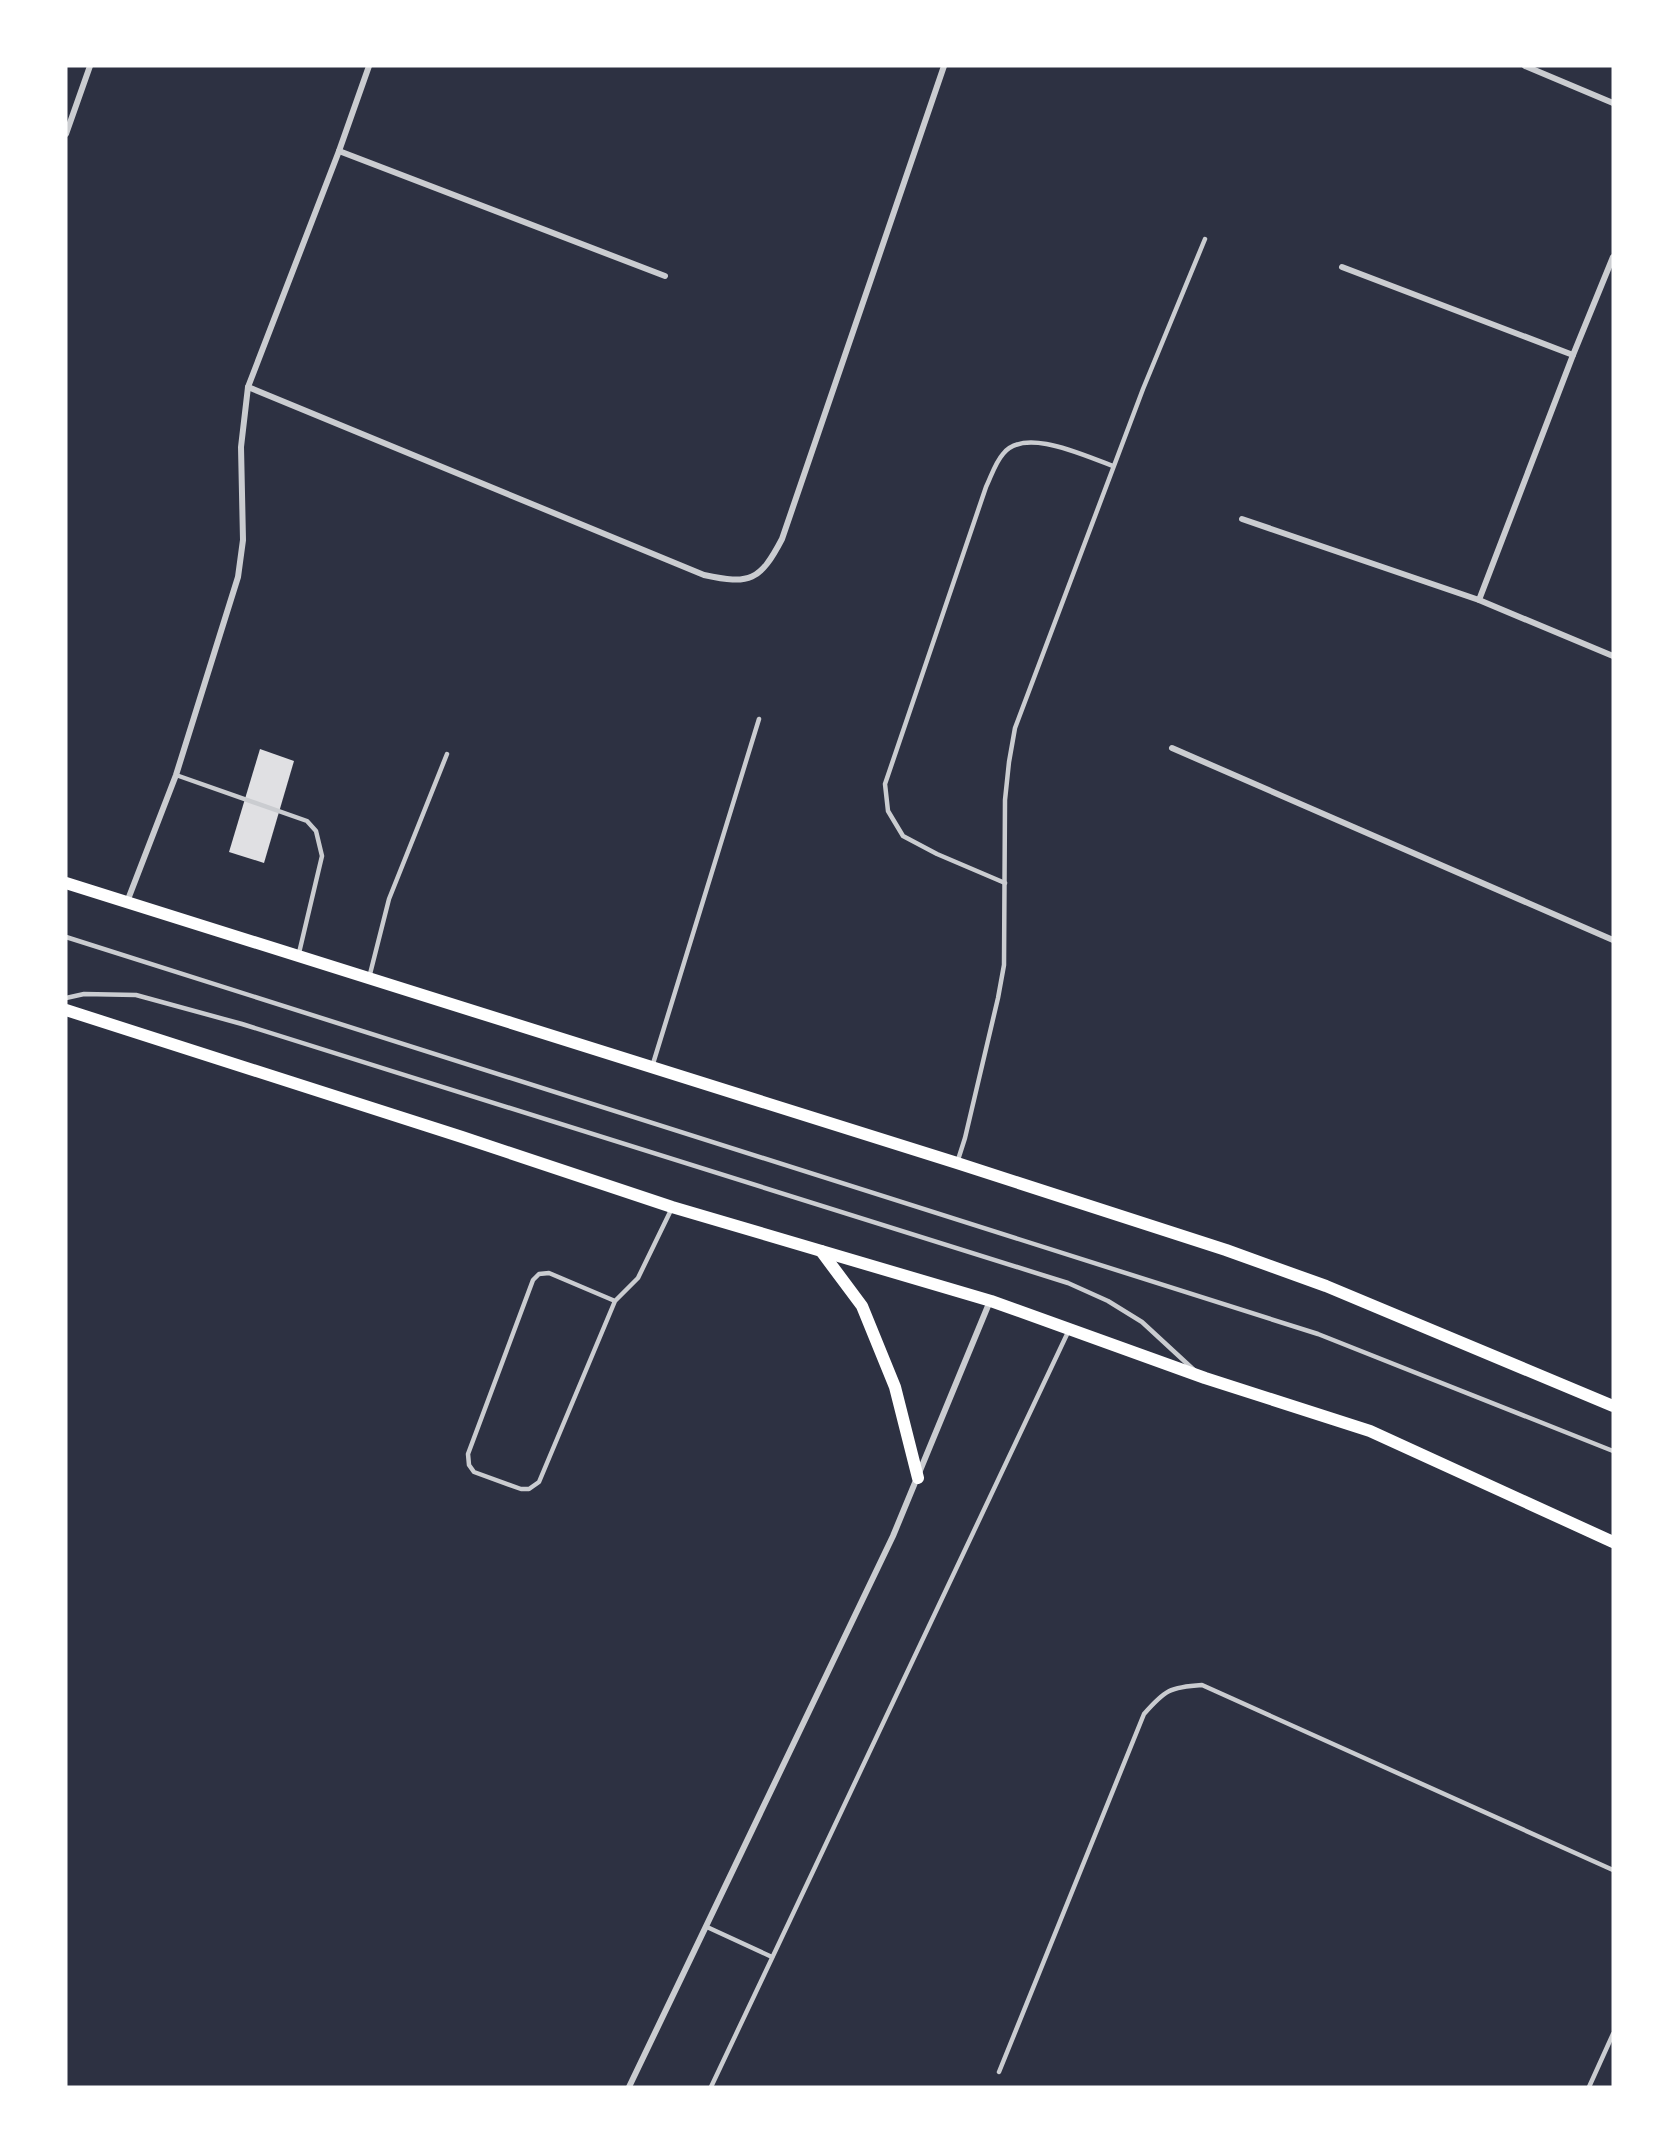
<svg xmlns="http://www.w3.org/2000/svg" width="1679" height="2153" font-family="Karla,sans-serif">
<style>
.building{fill:#e0e0e3}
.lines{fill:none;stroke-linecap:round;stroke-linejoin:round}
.service{stroke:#caccd0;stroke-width:4.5}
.minor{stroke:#caccd0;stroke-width:6}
.secondary{stroke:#fff;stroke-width:12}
</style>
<rect width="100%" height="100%" fill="#2d3142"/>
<path class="building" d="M260,749L294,761L264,863L229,852Z"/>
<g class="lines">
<g class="service">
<path d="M176,775L307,821L316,831L322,856L299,953"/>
<path d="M1005,883L937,854L903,836L888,811L885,784L986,487C991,477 995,463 1003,454C1024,426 1087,457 1113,466"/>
<path d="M66,937L1318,1334L1613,1451"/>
<path d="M369,978L389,899L447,754"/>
<path d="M66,998L84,994L136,995L242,1024L1068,1283L1108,1301L1142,1322L1194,1370"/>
<path d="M652,1067L759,719"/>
<path d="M957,1163L965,1138L998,998L1004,965L1005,800L1009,762L1015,728L1143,389L1205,239"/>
<path d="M615,1301L539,1482L529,1489H521L474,1472L469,1465L468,1454L533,1280L539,1274L549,1273L615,1301L638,1278L671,1210"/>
<path d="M707,1927L772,1957"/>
<path d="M999,2072L1144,1714C1165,1690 1170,1687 1202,1685L1613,1870"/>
<path d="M711,2087L1069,1330"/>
<path d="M1589,2087L1613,2034"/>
</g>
<g class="minor">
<path d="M1525,66L1613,103"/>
<path d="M66,134L90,66"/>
<path d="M339,151L665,276"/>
<path d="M1342,267L1573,355"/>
<path d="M248,387L704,575C750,585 760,581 782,539L944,66"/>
<path d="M1242,519L1479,600L1613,656"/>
<path d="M1479,600L1573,355L1613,257"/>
<path d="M1172,748L1613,940"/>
<path d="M127,902L176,775L238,577L243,540L241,447L248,387L339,151L369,66"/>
<path d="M629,2087L893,1536L990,1301"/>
</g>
<g class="secondary">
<path d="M66,883L957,1163L1226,1250L1326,1286L1613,1406"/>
<path d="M66,1010L462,1137L672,1207L991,1301L1205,1378L1370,1431L1613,1542"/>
<path d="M821,1251L862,1306L895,1387L918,1478"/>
</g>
</g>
<rect width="1679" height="2153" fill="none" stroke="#ffffff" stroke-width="135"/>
</svg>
